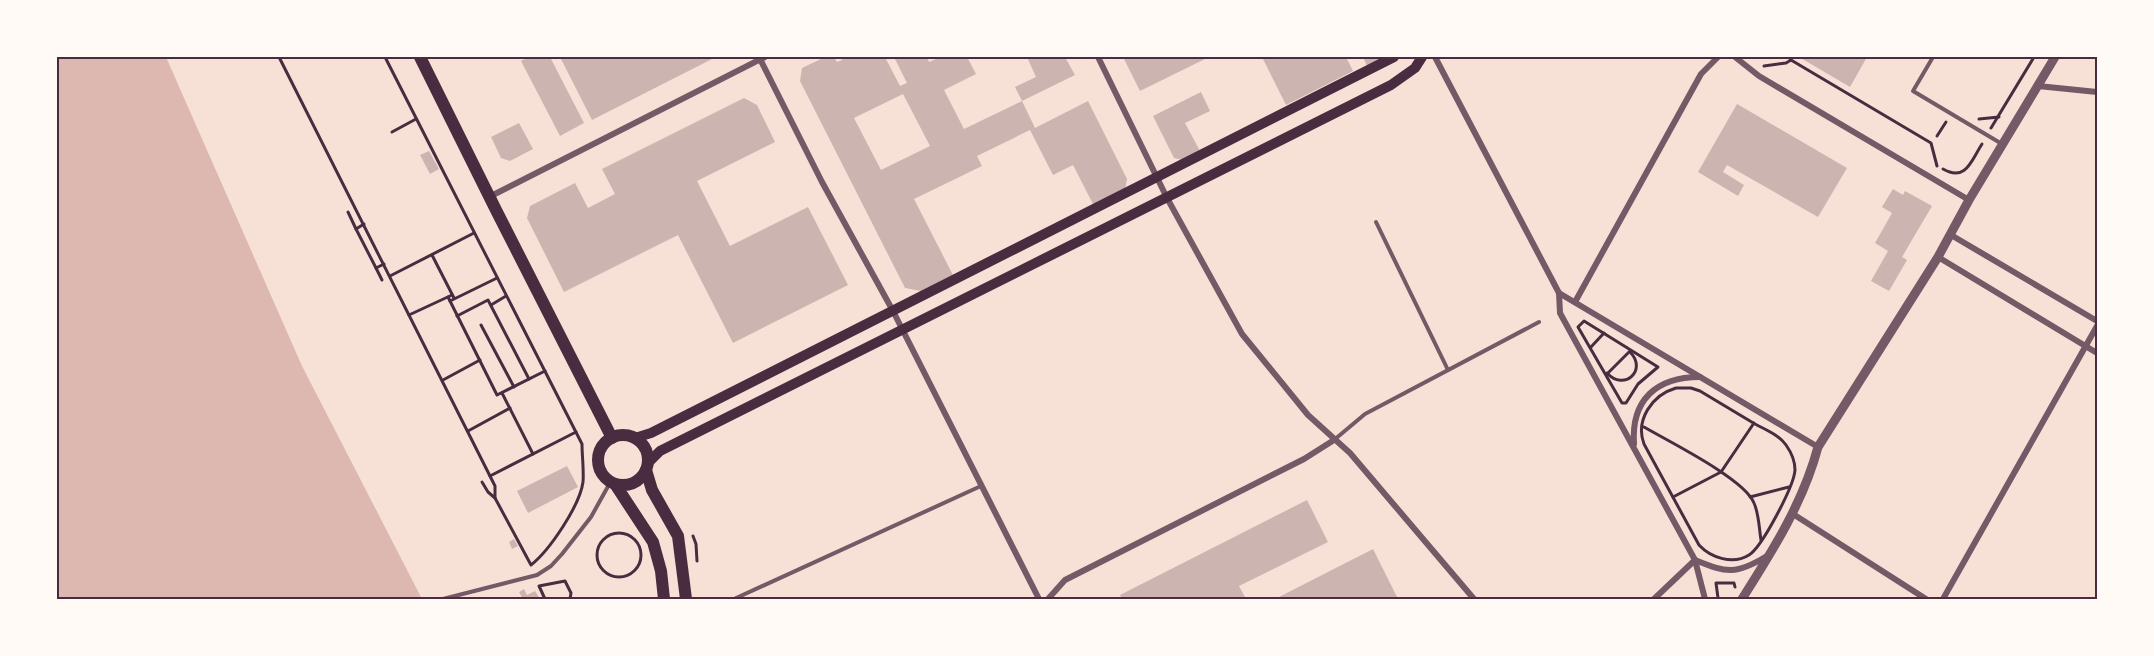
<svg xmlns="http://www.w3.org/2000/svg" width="2154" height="656" font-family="'Roboto Condensed',sans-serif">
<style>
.water{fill:#dcb8b0}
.building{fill:#ccb4b1;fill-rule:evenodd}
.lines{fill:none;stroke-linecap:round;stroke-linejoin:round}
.path{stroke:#4a2c40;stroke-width:3}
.service{stroke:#755966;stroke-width:4}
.minor{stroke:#755966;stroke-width:6}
.tertiary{stroke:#755966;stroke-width:9}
.secondary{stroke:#4a2c40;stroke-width:10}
.primary{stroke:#4a2c40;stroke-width:12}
.neatline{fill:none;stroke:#4a2c40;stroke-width:2}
</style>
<rect width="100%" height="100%" fill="#f7e1d7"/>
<path class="water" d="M57,57H166L302,366L422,599H57Z"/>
<g class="building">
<path d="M529,57H550L584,123L560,136L521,61Z"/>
<path d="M560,57H716L592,120Z"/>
<path d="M825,57H834L837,62L842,60L841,57H885L900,86L907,83L894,57H927L929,62L936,59V57H967L976,74L944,90L964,129L1022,101L1035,128L1088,101L1127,179L1125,190L1094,206L1073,165L1053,175L1030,130L977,156L982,166L914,199L953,275L921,291L905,288L800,81L802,68ZM903,94L930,146L881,170L854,118Z"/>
<path d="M1027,57H1065L1075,75L1022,101L1015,87L1036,77Z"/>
<path d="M1123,57H1209L1140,91Z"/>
<path d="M1262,57H1346L1353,71L1286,105Z"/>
<path d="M1363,57H1390L1368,68Z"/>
<path d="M1799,57H1867L1850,87Z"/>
<path d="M1201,92L1210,111L1185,123L1200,151L1183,160L1174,158L1153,116Z"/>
<path d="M744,98L757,105L775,142L697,181L730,246L808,207L848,285L733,343L678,235L564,292L527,218L530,206L575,183L588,208L615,194L602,169Z"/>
<path d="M1737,104L1847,168L1818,217L1727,165L1723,172L1744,185L1738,196L1698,172Z"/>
<path d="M519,123L533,149L510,161L501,158L491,137Z"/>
<path d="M429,151L439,169L430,174L420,155Z"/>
<path d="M1893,189L1903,195L1905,191L1932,206L1902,257L1907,260L1889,291L1871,281L1888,251L1875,243L1892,213L1882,207Z"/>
<path d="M567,466L578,487L528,513L517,491Z"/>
<path d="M1307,500L1328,542L1239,586L1246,599H1122L1120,595Z"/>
<path d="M514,539L518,546L512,549L509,542Z"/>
<path d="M1373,549L1398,599H1275Z"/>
<path d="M524,589L527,595L535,591L540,599H523L519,592Z"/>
</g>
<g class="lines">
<g class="path">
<path d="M279,57L495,486V498L531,565C550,550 580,505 583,482C584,470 582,456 582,444L385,57"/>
<path d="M1789,57L1791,60L1931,143L1937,166"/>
<path d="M1764,66L1786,63L1791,60"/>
<path d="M1979,119L1999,117"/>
<path d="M1991,128L2034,57"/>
<path d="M392,132L416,119"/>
<path d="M1937,136L1946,122"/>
<path d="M1943,169C1966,182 1971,161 1982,144"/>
<path d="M348,212L356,229"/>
<path d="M364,224L356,229L376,268L384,264"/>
<path d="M432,255L454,298"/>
<path d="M376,268L382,280"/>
<path d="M390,276L474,233"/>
<path d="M448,297L497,395L545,371"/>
<path d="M450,301L497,278"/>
<path d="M491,305L506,296"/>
<path d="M409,315L452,295"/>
<path d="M457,316L488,300L529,379"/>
<path d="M1584,321L1658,367L1638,384L1626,403H1622L1578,327Z"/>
<path d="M481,325L514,387"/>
<path d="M1591,347L1604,333"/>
<path d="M1607,373C1624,392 1648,370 1630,352"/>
<path d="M1607,374L1630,351"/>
<path d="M443,380L480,360"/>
<path d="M1676,388H1691L1700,391C1718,402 1737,413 1755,424C1766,430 1779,435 1786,445C1791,452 1795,462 1795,470C1794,486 1762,547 1749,555C1733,565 1711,558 1699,545L1644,444C1635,420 1652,395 1676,388Z"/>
<path d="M502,393L533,454"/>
<path d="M1644,427C1668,441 1745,479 1754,503C1759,514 1759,528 1761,540"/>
<path d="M468,431L510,408"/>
<path d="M490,476L576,432"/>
<path d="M482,482L488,492L495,498"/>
<path d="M1673,497L1721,472L1754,423"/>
<path d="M1750,497L1789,487"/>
<circle cx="619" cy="555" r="22"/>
<path d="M693,536L696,544L697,561"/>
<path d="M1718,598L1716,583H1734L1735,587"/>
<path d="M545,599L539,586L565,581L571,593L570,599"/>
</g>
<g class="service">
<path d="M1933,57L1913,91L2002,144"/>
<path d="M1376,222L1448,370"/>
<path d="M1334,440L1365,414L1539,322"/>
<path d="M443,599L537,575L551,566L562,554L591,517L611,481"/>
<path d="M734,599L981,486"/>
</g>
<g class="minor">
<path d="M759,57L822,182L893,311L1039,599"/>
<path d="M1098,57L1167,198L1242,334L1308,415L1350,453L1474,599"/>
<path d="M1435,57L1559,293L1560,313L1695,560L1705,599"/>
<path d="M1735,57L1759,76L1969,200"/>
<path d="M2038,86L2097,92"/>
<path d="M489,197L765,57"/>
<path d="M1951,235L2097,321"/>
<path d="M1938,257L2097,353"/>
<path d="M1559,293L1818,447"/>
<path d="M1575,302L1701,74L1718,57"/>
<path d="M1634,444C1631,400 1656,377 1700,377"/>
<path d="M1793,514L1926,599"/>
<path d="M1695,560C1727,573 1736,575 1767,556"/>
<path d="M1048,599L1065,580L1304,459L1334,440"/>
<path d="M1654,599L1695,560"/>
<path d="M1943,599L2097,326"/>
</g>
<path class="tertiary" d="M1742,599C1773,550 1803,503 1818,447L1938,257L1969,200L2055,57"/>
<g class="secondary">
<path d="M635,438L651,433L1394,57"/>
<path d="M648,463L660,451L1391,85L1415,68L1422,57"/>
</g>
<g class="primary">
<path d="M420,57L496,210L612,438"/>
<circle cx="623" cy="460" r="25"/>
<path d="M646,470L652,490L678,536L686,599"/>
<path d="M615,484L653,542L661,571L664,599"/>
</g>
</g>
<rect width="2154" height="656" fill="none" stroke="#fffaf5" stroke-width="117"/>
<rect x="58" y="58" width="2038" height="540" class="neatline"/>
</svg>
